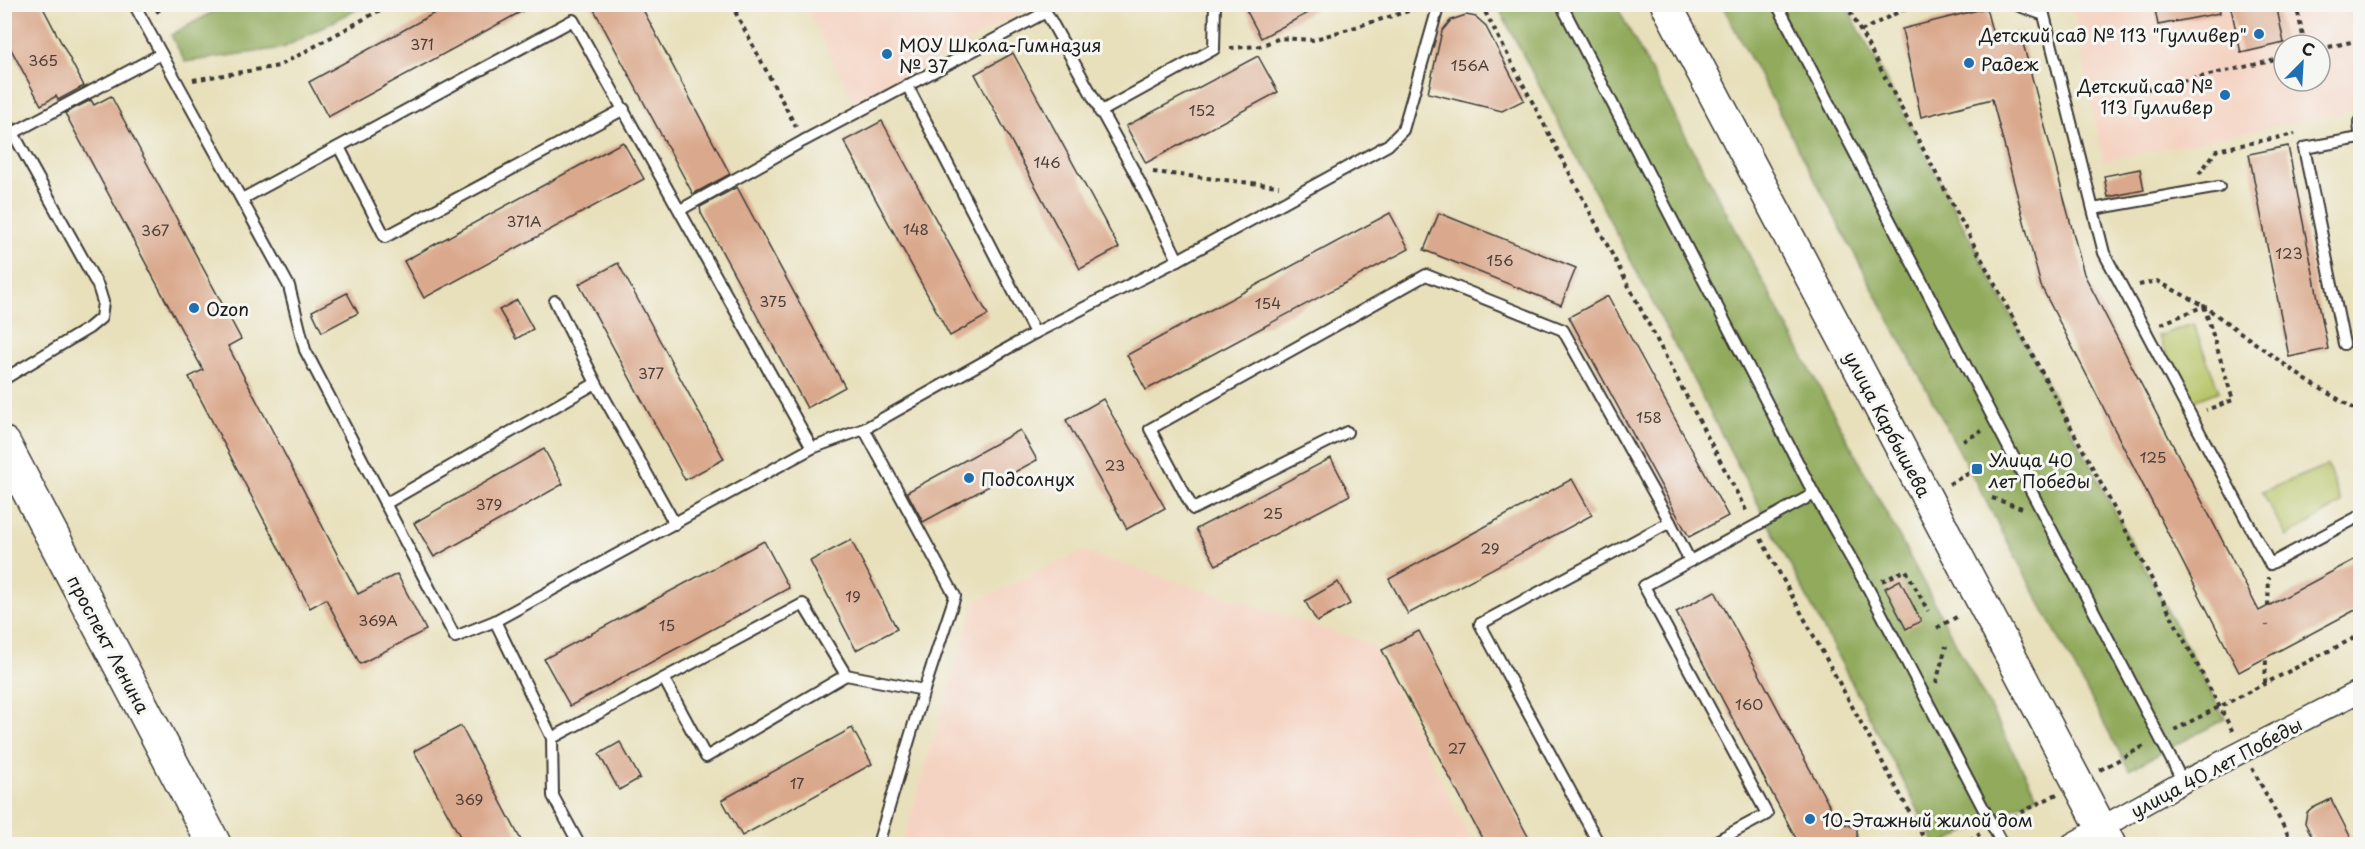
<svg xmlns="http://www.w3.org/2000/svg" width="2365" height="849" font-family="'Playpen Sans',sans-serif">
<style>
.built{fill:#f5d3c2;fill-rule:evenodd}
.green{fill:#b7c466;stroke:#6a7041;stroke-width:1.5}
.forest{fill:#91aa5b;stroke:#56633c;stroke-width:1.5}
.building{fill:#daa88c}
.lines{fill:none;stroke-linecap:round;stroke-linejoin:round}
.lane-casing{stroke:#3b3934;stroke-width:14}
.street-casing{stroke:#3b3934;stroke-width:24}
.secondary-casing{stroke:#3b3934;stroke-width:33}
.primary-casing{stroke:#3b3934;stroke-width:36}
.path{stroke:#3b3934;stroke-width:4;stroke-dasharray:4.5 4.5;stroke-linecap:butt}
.lane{stroke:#fff;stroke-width:10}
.street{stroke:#fff;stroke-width:21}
.secondary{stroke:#fff;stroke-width:30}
.primary{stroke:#fff;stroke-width:33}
.poi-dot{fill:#1f6fb2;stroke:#f6f6f2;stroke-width:2}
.labels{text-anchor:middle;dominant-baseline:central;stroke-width:6;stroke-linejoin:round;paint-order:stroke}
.number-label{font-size:15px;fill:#4c3f38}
.poi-label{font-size:18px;fill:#1c1c1c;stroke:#f6f6f2;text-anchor:start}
.street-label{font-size:18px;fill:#1c1c1c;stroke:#f6f6f2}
</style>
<rect width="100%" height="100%" fill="#f6f6f2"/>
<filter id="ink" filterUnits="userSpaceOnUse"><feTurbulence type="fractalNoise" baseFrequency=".0167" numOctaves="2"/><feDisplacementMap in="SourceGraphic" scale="12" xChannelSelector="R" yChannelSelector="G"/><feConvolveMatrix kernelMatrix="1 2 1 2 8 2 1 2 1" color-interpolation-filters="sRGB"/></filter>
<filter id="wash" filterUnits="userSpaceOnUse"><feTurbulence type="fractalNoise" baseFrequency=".008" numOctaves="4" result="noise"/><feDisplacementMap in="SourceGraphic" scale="24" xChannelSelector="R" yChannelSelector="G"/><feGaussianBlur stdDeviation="1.35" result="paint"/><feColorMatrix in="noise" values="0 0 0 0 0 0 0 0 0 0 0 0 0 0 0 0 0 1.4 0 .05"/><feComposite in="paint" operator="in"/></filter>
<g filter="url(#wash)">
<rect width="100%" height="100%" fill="#e8e0bb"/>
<g class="built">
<path d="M804,5H1035L855,103Z"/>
<path d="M2072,5H2360V109L2103,161ZM2284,45H2320V81H2284Z"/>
<path d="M1082,551L1372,644L1473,844H902L975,602Z"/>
</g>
<g class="green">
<path d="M2193,324L2219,391L2191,402L2158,336Z"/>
<path d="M2327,465L2341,503L2287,537L2262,492Z"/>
</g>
<g class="forest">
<path d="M227,4H365V5L283,48L185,62L171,35Z"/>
<path d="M1497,5H1616L2037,796L1942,844H1936Z"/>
<path d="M1722,5H1846L2225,719L2129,770Z"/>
</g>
<g id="blocks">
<g class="building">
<path d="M4,4H41L84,86L58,100L56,96L41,105L4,36Z"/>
<path d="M451,4H535L328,117L309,82Z"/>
<path d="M591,4H640L730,174L693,194Z"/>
<path d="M1243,4H1325L1261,38Z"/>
<path d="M2154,4H2219L2220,13L2158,25Z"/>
<path d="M2230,4H2276L2284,43L2241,53Z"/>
<path d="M1986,8L1994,39L2020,32L2084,274L2259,611L2361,556V607L2239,672L2041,286L1992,99L1921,117L1902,29Z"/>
<path d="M1466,15L1476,17L1485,25L1524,100L1502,111L1428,93L1442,31L1451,20Z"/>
<path d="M1013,53L1119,248L1080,269L975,74Z"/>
<path d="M1258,56L1278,92L1146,163L1126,126Z"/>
<path d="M111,96L241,339L228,346L358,594L397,574L426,630L360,664L326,599L310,608L189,377L203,370L65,113L91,100L94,105Z"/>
<path d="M882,121L988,315L950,336L844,141Z"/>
<path d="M623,142L644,179L424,298L404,261Z"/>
<path d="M2288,146L2328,349L2289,357L2249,154Z"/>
<path d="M2140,169L2144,190L2108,197L2104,176Z"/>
<path d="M737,187L845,387L807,408L701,213L700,207Z"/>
<path d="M1390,213L1409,249L1146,390L1127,355Z"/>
<path d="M1439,213L1576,268L1561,305L1424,250Z"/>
<path d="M618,263L724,459L685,480L579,284Z"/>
<path d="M347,293L358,313L322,332L312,311Z"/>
<path d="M1608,296L1728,516L1689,537L1569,317Z"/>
<path d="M517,300L533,329L516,339L499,310Z"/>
<path d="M1103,399L1165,508L1127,529L1066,420Z"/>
<path d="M1020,430L1037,460L923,522L907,492Z"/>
<path d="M544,449L563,484L434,557L414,523Z"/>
<path d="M1331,458L1350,495L1216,565L1196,529Z"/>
<path d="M1572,479L1592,515L1408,614L1389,579Z"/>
<path d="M851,540L897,629L856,650L810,561Z"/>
<path d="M764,541L789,588L570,706L544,659Z"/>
<path d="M1900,580L1921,621L1906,629L1885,588Z"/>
<path d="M1338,582L1350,604L1317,622L1305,601Z"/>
<path d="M1715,591L1838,822L1857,828V844H1799L1676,612Z"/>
<path d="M1419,631L1532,844H1485L1382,650Z"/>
<path d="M461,726L523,844H464L414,751Z"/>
<path d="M852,728L872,764L742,836L722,800Z"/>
<path d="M620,742L640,778L619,790L599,754Z"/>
<path d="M2331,799L2354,844H2316L2305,823L2307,813L2313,808Z"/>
</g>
</g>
</g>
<g filter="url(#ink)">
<use href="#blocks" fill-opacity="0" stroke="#3b3934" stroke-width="1.5"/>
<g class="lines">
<g class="lane-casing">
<g id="lane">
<path d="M134,4L289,286L305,350L455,637L495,621L812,448L864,429"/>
<path d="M1561,4L1814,494L1868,588L2002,844"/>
<path d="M1777,4L2183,782"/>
<path d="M2014,4L2044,15L2104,253L2270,564L2360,516"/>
<path d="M1100,112L1214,49L1215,4"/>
<path d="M4,117L13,133"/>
<path d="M2359,122L2360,132"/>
<path d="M339,147L385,237L624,109"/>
<path d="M242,199L573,20L812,448"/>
<path d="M2093,209L2219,187"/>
<path d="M680,210L803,141L1046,12L1134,171L1178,260"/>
<path d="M555,301L596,383L675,524"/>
<path d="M1035,333L1178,260L1388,145L1403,130L1439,4"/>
<path d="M2344,344L2304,148L2360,138"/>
<path d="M4,379L89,328L101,318L103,302L98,286L13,133L161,54"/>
<path d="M1347,432L1193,509L1150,429L1426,275L1563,330L1670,522"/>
<path d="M385,504L596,383"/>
<path d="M495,621L552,738L553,796L579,844"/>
<path d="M846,675L924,690"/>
<path d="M552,738L803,604L846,675L706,757L664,679"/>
<path d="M878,844L924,690L955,596L864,429L1035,333L907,85"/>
<path d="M1599,844L1480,624L1670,522L1690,561"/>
<path d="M1711,844L1767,814L1644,586L1814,494"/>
</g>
</g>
<g class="street-casing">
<path id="street" d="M2072,844L2183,782L2360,691"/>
</g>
<g class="secondary-casing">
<path id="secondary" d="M1666,4L2110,844"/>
</g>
<g class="primary-casing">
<path id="primary" d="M4,444L214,844"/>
</g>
<g class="path">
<path d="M731,4L796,127"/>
<path d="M1481,4L1748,514"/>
<path d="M1846,4L2233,732"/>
<path d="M2296,4L2305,45"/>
<path d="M156,12L169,4"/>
<path d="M735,12L749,4"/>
<path d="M1861,31L1914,4"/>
<path d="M1230,48L1260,46L1280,38L1312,40L1422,7"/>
<path d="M2320,49L2360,40"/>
<path d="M193,80L279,66L391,4"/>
<path d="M2147,89L2284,58"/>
<path d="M1153,172L1279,186"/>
<path d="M2199,174L2217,150L2295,134"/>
<path d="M2139,285L2157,281L2204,306L2233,400L2206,410"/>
<path d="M2161,324L2204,306L2306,380L2360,412"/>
<path d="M1963,441L1982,431"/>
<path d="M1949,484L1977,469"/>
<path d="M1992,498L2022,508"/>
<path d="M1761,539L1927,844"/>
<path d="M1882,581L1906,570L1928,611"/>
<path d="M2268,606L2269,577"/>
<path d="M2267,625V626"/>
<path d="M1937,628L1960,615"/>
<path d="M1936,683L1946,646"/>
<path d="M2265,683L2266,659"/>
<path d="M2174,730L2360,635"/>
<path d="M2252,768L2293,844"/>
<path d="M2100,770L2146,745"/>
<path d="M2005,821L2057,794"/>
<path d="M1961,844L1980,834"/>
</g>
<use href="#lane" class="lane"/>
<use href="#street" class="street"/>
<use href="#secondary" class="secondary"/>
<use href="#primary" class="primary"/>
</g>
</g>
<g class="poi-dot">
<circle cx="2259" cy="34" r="6"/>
<circle cx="887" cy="54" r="6"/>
<circle cx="1969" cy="63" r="6"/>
<circle cx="2225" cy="95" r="6"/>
<circle cx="194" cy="308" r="6"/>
<rect x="1971" y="463" width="12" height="12" rx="3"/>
<circle cx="969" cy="478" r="6"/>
<circle cx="1810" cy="819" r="6"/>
</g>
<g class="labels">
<g class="number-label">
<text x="422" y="43">371</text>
<text x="43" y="59">365</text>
<text x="1470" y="64">156А</text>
<text x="1202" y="109">152</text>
<text x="1047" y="161">146</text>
<text x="524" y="220">371А</text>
<text x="916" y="228">148</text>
<text x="155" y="229">367</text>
<text x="2289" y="252">123</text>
<text x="1500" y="259">156</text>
<text x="773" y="300">375</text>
<text x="1268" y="302">154</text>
<text x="651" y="372">377</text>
<text x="1649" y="416">158</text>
<text x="2153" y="456">125</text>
<text x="1115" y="464">23</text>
<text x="489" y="503">379</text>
<text x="1273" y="512">25</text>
<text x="1490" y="547">29</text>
<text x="853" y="595">19</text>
<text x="378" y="619">369А</text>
<text x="667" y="624">15</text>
<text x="1749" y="703">160</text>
<text x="1457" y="747">27</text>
<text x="797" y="782">17</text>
<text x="469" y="798">369</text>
</g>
<g class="poi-label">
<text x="2247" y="34" text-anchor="end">Детский сад № 113 "Гулливер"</text>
<text x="899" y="44">МОУ Школа-Гимназия<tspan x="899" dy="21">№ 37</tspan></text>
<text x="1981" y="63">Радеж</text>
<text x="2213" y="85" text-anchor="end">Детский сад №<tspan x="2213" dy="21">113 Гулливер</tspan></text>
<text x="206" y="308">Ozon</text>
<text x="1989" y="459">Улица 40<tspan x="1989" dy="21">лет Победы</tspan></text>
<text x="981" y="478">Подсолнух</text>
<text x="1822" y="819">10-Этажный жилой дом</text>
</g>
<g class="street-label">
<text transform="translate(1888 424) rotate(62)">улица Карбышева</text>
<text transform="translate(109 644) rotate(62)">проспект Ленина</text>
<text transform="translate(2216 767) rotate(-28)">улица 40 лет Победы</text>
</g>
</g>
<rect width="2365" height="849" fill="none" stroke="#f6f6f2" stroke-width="24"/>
<g transform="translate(2302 63) rotate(24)"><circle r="28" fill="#f6f6f2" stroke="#9f9f9c" stroke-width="1.5"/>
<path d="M0-4.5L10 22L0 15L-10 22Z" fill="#1f6fb2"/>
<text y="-9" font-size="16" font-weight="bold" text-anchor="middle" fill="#1c1c1c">С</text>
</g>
</svg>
